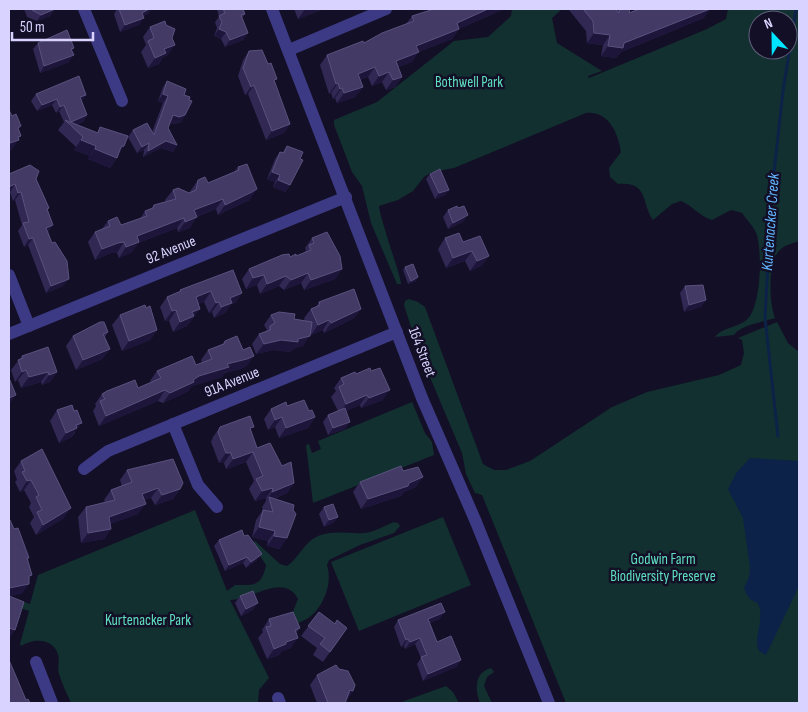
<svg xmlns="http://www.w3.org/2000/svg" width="808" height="712" font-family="'Sofia Sans Condensed',sans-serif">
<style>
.green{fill:#12302f;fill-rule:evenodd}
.water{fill:#0c2248}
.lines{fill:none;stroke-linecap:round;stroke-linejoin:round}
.stream{stroke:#0c2248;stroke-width:3}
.minor{stroke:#3d3a85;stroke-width:12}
.wall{fill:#312854}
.shaded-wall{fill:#1d163a}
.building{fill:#433a66;stroke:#5a527e}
.labels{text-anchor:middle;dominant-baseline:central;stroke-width:5;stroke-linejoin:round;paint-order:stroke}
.park-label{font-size:15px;fill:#5fe0c0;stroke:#130f26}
.street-label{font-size:15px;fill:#d9d4ff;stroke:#130f26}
.water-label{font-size:16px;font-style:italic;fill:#62b6ff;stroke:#130f26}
</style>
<rect width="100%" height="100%" fill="#130f26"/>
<g class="green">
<path d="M512,9H562L552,18L557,43L602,71L588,76L589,78L707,29L726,19L728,9H799V241C792,244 783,245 778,252C768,266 769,303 775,318C763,322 741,325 734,335L715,337C723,326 742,328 750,316C761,299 762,254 757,235C754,227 747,220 742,213L731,210L712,220C699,216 693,206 681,201L672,204L653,220C641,203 649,181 618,184L610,177L609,168L621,152C618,133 609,111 586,113L454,168L432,172L424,177L413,191L398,200L379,206C380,219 402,279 401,284H397L371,223L362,186L352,172L334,125V120L377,102L454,41L488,37L511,16ZM758,20H788V50H758Z"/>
<path d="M409,299L418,302L425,307L483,464L494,470H506L530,461L612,407L647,392L719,375L741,365L744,353L742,340L738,338L777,322L788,343L799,352V703H566L482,495L475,493L466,474L462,453L418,349L404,305L405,301Z"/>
<path d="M412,402L425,433L432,442L434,455L313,503L306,445L309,444L312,453L321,449L318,441Z"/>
<path d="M195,510L227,591L235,585C253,585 262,587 266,565L252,544L255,541L280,564L287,566C299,558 304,542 318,536C333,530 348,534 364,533C374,532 384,526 394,522L398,523L400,526L394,533L360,545L329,560L327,565C334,586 320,618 297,623L292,614L298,599C284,572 252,600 230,600L269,678L259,690L258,703H71C67,694 62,684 59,674C57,668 60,661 58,654C52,638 34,638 21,646L20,644L29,611L9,604V597L30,604L38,575Z"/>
<path d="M443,517L471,585L359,631L331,562Z"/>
<path d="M491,668L494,672L487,677L484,686L492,703H480C475,689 474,673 491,668Z"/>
<path d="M446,686L453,692L459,703H399Z"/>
</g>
<path class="water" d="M750,458L799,461V586L766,655L759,651C753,638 764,621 759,606C757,601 754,602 750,599C747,596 745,591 744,588L749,577L750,568L743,518L728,489L736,473Z"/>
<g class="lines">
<path class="stream" d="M778,436L765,318L772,190L783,91L796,9"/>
<g class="minor">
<path d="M84,9L122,101"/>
<path d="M272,9L422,398L476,522L549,703"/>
<path d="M289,50L386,9"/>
<path d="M9,275L29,326"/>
<path d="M9,334L346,197"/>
<path d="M173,424L198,485L217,507"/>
<path d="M84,469L108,451L397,332"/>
<path d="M36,662L52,703"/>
<path d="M278,698L280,703"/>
</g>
</g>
<g class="wall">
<path d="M24,9H55L50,16L37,21L27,17Z"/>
<path d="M117,9H151L148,14L143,16L139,25L120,32L114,14Z"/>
<path d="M217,9H243L245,14L242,18L248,33L243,40L225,47L221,39L214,36L217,28L215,22L219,17Z"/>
<path d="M294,9H324L298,19Z"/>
<path d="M504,9L459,29L452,39L418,52L412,62L398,67L402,77L395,87L386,90L382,82L372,86L368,77L360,80L363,87L355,97L337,103L335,98L333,99L331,93L329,94L320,65L327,55L364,43L406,24L412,16Z"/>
<path d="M570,9H630L629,13L704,18L621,52L616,58L601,56L603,45L587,43L586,31L569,10Z"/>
<path d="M150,27L172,38L168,55L163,57L159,64L148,68L141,52L146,45L143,37Z"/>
<path d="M38,43L74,48L72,50L69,62L40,73L33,49Z"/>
<path d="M249,51L274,83L290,124L284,133L266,140L248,94L245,95L238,76L243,60Z"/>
<path d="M167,81L184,95L185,115L181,122L175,124L170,123L168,128L177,145L173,152L161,148L143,157L144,150L137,153L128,137L133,130L152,132L163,103L158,101L163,87Z"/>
<path d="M36,94L81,101L87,115L83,122L76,125L97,133L100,127L118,156L110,168L88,159L90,156L74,150L76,147L58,130L64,122L59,111L56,113L52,105L37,111L31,101Z"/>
<path d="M287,146L300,159L290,185L285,192L273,187L275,182L267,179L275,159L280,152L282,153Z"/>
<path d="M238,167L250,200L245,202L218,215L216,209L196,217L190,228L178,232L177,228L138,243L132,252L119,258L117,253H111L95,260L88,242L95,232L102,229L108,221L121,225L140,219L145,211L151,209L154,205L166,202L165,200L173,190L189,193L190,192L191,190L198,180L208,183L234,172Z"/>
<path d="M9,174L36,179L49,208L47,211L53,225L48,232L63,286L46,293L28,245L24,247L18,231L22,225L15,200L13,201L10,192H9Z"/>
<path d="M430,174L449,190L445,195L435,199L426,179Z"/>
<path d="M448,210L463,222L448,229L443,217Z"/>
<path d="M312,238L342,269L335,279L304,290L301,283L284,290L279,286L260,294L257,285L246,289L242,279L249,269L290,257L296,256L304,253L306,250L305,248Z"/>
<path d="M445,238L463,242L489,256L481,266L470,271L465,261L446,268L438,249Z"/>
<path d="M405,267L416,281L408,284L403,270Z"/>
<path d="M685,286L706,300L701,307L684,312L680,293Z"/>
<path d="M180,290L242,293L235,303L231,304L225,313L214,318L212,312L209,313L204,302L198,304L193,319H192L187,326L173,332L169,321H165L160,307L167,297L178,293Z"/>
<path d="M319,302L361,309L354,318L324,333L323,330L311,335L310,333L303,346L293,349L290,352L274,350L256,354L252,344L259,334L265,332L267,330L264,325L271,315L305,321L304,318L311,309L316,307Z"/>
<path d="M120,315L157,330L150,340L122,351L112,325Z"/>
<path d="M108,332L105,337L110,349L102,359L76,370L66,346L73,336Z"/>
<path d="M225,341L247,366L240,369L225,373L222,377L192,386L187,392L163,403L158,401L99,426L93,411L96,406L95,404L102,394L138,388L151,382L150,381L157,371L196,365L202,363L201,360L208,350L222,344Z"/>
<path d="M22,356L57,372L50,382L42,385L41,382L21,388L18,380L15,382L11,370Z"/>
<path d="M356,374L383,400L361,408L360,405L346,411L345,429L328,435L323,422L328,415L338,411L331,397L336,391L334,388L341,378Z"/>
<path d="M287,406L309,411L315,417L308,428L279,438L275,427L268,430L264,419L271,409Z"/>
<path d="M57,410L74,411L75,433L70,438L59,443L50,421Z"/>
<path d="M220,427L251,431L257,448L282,466L294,483L287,493L274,499L280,549L267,546L268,541L252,537L256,520L263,510L262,507L266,501V498L255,501L249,489L254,481L246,462L226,469L224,463H219L211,442L213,437Z"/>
<path d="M21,461L64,518L36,535L30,523L34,517L29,507L31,503L24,490L20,492L15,482L17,480L14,471Z"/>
<path d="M127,470L180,489L173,499L155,505L151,498L144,500L138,514L110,524L111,529L104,539L81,543L78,517L86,507L105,502L104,500L111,490L122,486L120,480Z"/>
<path d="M403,471L416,487L404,492L401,496L361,509L353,492L360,482Z"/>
<path d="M324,507L338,517L333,523L324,527L319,514Z"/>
<path d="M244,536L257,560L246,568L243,563L225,571L214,546L219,540Z"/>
<path d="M240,596L253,610L241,616L235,603Z"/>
<path d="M319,612L335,624L337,620L347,628L323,662L313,655L317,648L301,636Z"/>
<path d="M269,619L300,628L296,633L291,648L282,651L279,655L267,659L258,638L263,632L262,630Z"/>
<path d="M440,619L430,623L437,642L461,660L456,667L423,681L417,664L421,658L415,644L405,649L404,646L401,647L394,627L398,620Z"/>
<path d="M317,675L353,691L346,701L345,703H317L310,685Z"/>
</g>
<g class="shaded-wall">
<path d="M55,9L50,16L37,21L41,15Z"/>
<path d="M149,9H151L148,14L137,20L142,13Z"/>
<path d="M305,9H324L298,19Z"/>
<path d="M488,9H504L450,33L457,23Z"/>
<path d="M710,9H711L704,18L621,52L616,58L601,56L608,46L624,43Z"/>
<path d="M144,18L139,25L120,32L125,25Z"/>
<path d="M219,29L226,32L221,39L214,36Z"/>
<path d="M459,29L452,39L418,52L412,62L389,71L396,61L416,46Z"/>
<path d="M248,33L243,40L225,47L230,40Z"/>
<path d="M594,33L610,35L603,45L587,43Z"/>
<path d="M175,45L168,55L163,57L159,64L148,68L155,58L164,49Z"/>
<path d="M74,55L69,62L40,73L44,66Z"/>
<path d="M375,67L368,77L351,84L358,74Z"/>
<path d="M389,72L382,82L372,86L379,76Z"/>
<path d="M402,77L395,87L386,90L393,80Z"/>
<path d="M338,83L331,93L329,94L336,84Z"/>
<path d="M254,85L248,94L245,95L251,87Z"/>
<path d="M363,87L355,97L337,103L344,93Z"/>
<path d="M342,88L335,98L333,99L340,89Z"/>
<path d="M163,94L168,96L163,103L158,101Z"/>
<path d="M86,95L82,101L80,97Z"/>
<path d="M57,99L52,105L37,111L42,105Z"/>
<path d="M64,105L59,111L56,113L60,107Z"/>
<path d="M87,115L83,122L71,127L69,125L71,122Z"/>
<path d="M173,115H185L181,122L175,124L168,122Z"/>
<path d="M290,124L284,133L266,140L272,131Z"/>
<path d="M21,136L12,150L9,151V145L10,143L18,137Z"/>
<path d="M81,140L96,146L90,156L74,150Z"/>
<path d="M166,141L177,145L173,152L161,148L143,157L148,151Z"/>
<path d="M149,143L144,150L137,153L142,147Z"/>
<path d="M124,146L110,168L88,159L95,149L121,147Z"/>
<path d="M272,172L280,175L275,182L267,179Z"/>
<path d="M278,180L290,185L285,192L273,187Z"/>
<path d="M15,184L10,192H9V187Z"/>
<path d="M257,189L250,200L245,202L218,215L225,205Z"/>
<path d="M449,190L445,195L435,199L439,193Z"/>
<path d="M21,192L15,200L13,201L18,193Z"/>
<path d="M223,199L216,209L187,220L194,210Z"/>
<path d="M468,215L463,222L448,229L453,223Z"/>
<path d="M197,217L190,228L178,232L185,222Z"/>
<path d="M184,218L177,228L138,243L132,252L119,258L126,247L137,236Z"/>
<path d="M53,225L47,233L46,228Z"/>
<path d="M33,238L28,245L24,247L29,239Z"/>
<path d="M124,242L117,253H111L95,260L102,249L118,243Z"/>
<path d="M472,251L465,261L446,268L453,258Z"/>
<path d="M489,256L481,266L470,271L477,261Z"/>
<path d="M342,269L335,279L304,290L311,280Z"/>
<path d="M308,273L301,283L284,290L291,280Z"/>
<path d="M264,275L257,285L246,289L253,278Z"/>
<path d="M286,276L279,286L260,294L267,284Z"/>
<path d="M418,277L416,281L408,284L411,281Z"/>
<path d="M69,279L63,286L46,293L51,286Z"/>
<path d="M211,291L204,302L189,308L196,297Z"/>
<path d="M242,293L235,303L231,304L225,313L214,318L230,298Z"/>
<path d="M706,300L701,307L684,312L689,305Z"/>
<path d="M219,302L212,312L209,313L216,303Z"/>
<path d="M200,309L187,326L173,332L180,322L192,312Z"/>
<path d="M361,309L354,318L324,333L331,323Z"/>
<path d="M176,310L169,321H165L172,311Z"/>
<path d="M329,320L323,330L311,335L318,325Z"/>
<path d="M157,330L150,340L122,351L129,341Z"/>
<path d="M310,336L303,346L293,349L290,352L274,350L256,354L264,344L281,340L298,339Z"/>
<path d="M110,349L102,359L76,370L83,360Z"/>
<path d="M254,356L247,366L240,369L225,373L222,377L192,386L187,392L163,403L170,393L199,376L227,364Z"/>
<path d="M26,370L18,380L15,382L22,372Z"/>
<path d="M48,372L41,382L21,388L29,377Z"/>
<path d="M57,372L50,382L42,385L49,375Z"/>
<path d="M165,390L158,401L99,426L106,416Z"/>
<path d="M390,390L383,400L361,408L369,398Z"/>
<path d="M16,395L9,405V398Z"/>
<path d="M367,395L360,405L339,414L346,404Z"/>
<path d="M282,417L275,427L268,430L275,420Z"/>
<path d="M315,417L308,428L279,438L286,428Z"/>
<path d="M350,422L345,429L328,435L333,428Z"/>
<path d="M82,423L70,438L59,443L66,433L76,425Z"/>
<path d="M253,452L246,462L226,469L233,459Z"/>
<path d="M226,453H231L224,463H219Z"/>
<path d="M423,477L416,487L404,492L401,496L361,509L368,499Z"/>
<path d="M31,480L24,490L20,492L27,481Z"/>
<path d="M294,483L287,493L270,500L269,497L265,502L272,492Z"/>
<path d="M158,488L151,498L135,504L142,494Z"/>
<path d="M273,488L266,498L255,501L262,491Z"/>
<path d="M180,489L173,499L155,505L162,495Z"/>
<path d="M146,504L138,514L102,527L109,517Z"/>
<path d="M71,508L64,518L36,535L43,525Z"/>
<path d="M338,517L333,523L324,527L329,520Z"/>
<path d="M259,527L275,531L268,541L252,537Z"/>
<path d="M111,529L104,539L81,543L88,533Z"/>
<path d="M274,536L287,538L280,549L267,546Z"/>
<path d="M262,554L257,560L246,568L251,562Z"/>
<path d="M247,557L243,563L225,571L229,565Z"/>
<path d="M32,575L25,585L29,584L22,594L9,597V588L29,576Z"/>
<path d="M258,603L253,610L241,616L246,609Z"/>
<path d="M445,612L440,619L423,626L428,619Z"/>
<path d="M9,628L15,630L9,639Z"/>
<path d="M298,638L291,648L282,651L279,655L267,659L274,649L286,642Z"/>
<path d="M420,638L415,644L405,649L410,642Z"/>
<path d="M408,639L404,646L401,647L406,640Z"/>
<path d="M461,660L456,667L423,681L428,674Z"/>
<path d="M350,690L353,691L346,701L342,700Z"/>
</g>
<g class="building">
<path d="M31,9H55L41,15L32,10Z"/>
<path d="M119,9H149L142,13L144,18L125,25Z"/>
<path d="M223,9H243L245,14L241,15L248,33L230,40L226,32L219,29L222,22L219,16L225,13Z"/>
<path d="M434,9H488L457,23L459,29L416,46L419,52L396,61L402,77L393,80L389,72L379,76L375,67L358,74L363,87L344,93L342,88L340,89L338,83L336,84L327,55L363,41L364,43L382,33L414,21L412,16Z"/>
<path d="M583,9H615L619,13L620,9H630L629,13L639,9H710L624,43L623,48L608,46L610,35L594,33L593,21Z"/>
<path d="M165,21L166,25L175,29L172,38L175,45L164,49L166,53L155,58L148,41L154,38L150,27Z"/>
<path d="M67,30L74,48L71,49L74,55L44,66L38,43Z"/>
<path d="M262,50L268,64L271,63L277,79L274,80L290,124L272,131L254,85L251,87L243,68L249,51Z"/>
<path d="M79,76L86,95L80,97L87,115L71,122L64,105L60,107L57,99L42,105L36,94Z"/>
<path d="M167,81L186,89L184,95L190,97L189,100L192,101L185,115L179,117L173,115L168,128L177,145L166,141L148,151L149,143L142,147L133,130L147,123L154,135L168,96L163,94Z"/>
<path d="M9,110L12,116L16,114L21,126L18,128L21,136L18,137L19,140L10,143V141L9,142Z"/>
<path d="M65,120L98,133L100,127L128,136L124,146L121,147L117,158L95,149L96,146L81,140L83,137Z"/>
<path d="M287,146L303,152L300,159L303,160L290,185L278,180L280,175L272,172L280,152L284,153Z"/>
<path d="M247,164L257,189L252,192L225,205L223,199L194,210L197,217L185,222L184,218L137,236L139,242L126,247L124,242L118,243L102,249L95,232L110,226L108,221L117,217L121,225L147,216L145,211L153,208L154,205L176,199L173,190L178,188L189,193L196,190L198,180L205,177L208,183L239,170L238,167Z"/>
<path d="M30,165L39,171L36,179L49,208L47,209L53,225L46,228L52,243L55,242L67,261L69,279L51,286L33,238L29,239L23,223L29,222L21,192L18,193L15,184L9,187V174Z"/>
<path d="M440,169L449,190L439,193L430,174Z"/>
<path d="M457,206L458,208L464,206L468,215L453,223L448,210Z"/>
<path d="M327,232L340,256L342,269L311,280L308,273L291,280L286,276L267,284L264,275L253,278L249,269L282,255L289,254L290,257L296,254V256L311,250L309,245L314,243L312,238Z"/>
<path d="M459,233L463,242L480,236L489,256L477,261L472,251L453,258L445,238Z"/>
<path d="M413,264L418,277L411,281L405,267Z"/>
<path d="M233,270L242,293L230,298L232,303L221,307L219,302L216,303L211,291L196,297L200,309L192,312L194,316L180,322L176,310L172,311L167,297L181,291L180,290Z"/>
<path d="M703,285L706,300L689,305L685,286Z"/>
<path d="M354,289L361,309L331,323L329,320L318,325L311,309L320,305L319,302Z"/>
<path d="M145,305L146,308L150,306L157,330L129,341L120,315Z"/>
<path d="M279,312L295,314L294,319L312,322L310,336L298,339V342L281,340L264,344L259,334L270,330V326L275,323L271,315Z"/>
<path d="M100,322H104L108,332L103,334L110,349L83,360L73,336Z"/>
<path d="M237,336L243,350L250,347L254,356L247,359L227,364L229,367L199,376L193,380L194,382L170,393L165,390L106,416L100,401L105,399L102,394L107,391L135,380L138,388L161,378L157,371L192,356L196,365L212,359L208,350L224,344L225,341Z"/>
<path d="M48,347L57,372L49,375L48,372L29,377L26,370L22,372L18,360L23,358L22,356Z"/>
<path d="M370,368L371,371L380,368L390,390L369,398L367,395L346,404L339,387L344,384L341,378L355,372L356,374Z"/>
<path d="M9,378L16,395L9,398Z"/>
<path d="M304,400L309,411L312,410L315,417L286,428L282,417L275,420L271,409L286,402L287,406Z"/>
<path d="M72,405L74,411L77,410L82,423L76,425L77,428L66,433L57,410Z"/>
<path d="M345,408L350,422L333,428L328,415Z"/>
<path d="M250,416L254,427L250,428L257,448L270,443L282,466L291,462L294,483L272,492L273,488L262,491L256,479L263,476L253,452L233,459L231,453H226L218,432L220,427Z"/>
<path d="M42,449L71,508L43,525L37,512L42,510L36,497L39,495L31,480L27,481L22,472L25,471L21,461Z"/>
<path d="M173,459L183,483L180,489L162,495L158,488L142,494L146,504L109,517L111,529L88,533L86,507L115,500L111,490L132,482L127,470Z"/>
<path d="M401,466L403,471L418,467L423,477L409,483L408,486L368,499L360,482Z"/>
<path d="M269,497L294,505L293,510L296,514L287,538L274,536L275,531L259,527L263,510L273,512Z"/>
<path d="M333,504L338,517L329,520L324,507Z"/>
<path d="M9,519L10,520L14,529L18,528L29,558H27L32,575L29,576V584L9,588Z"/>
<path d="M242,530L244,536L248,535L262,554L251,562L247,557L229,565L219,540Z"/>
<path d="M253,591L258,603L246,609L240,596Z"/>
<path d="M9,596L24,602L15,630L9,628Z"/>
<path d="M441,603L445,612L428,619L437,642L451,636L461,660L428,674L421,657L427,655L420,638L410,642L408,639L406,640L398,620Z"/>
<path d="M293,612L300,628L295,630L298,638L286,642V644L274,649L266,627L271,626L269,619Z"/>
<path d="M319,612L335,624L337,620L347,628L330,652L320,644L325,638L308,626Z"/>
<path d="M9,660L26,700L28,699L30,703H9Z"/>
<path d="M336,665L339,669L348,671L355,685L353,691L350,690L345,703H328L317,675Z"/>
</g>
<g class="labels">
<g class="park-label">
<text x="469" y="82">Bothwell Park</text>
<text x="663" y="559">Godwin Farm<tspan x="663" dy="17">Biodiversity Preserve</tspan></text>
<text x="148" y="620">Kurtenacker Park</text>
</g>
<g class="street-label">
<text transform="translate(171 250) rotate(-22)">92 Avenue</text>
<text transform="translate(422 352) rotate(69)">164 Street</text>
<text transform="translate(232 382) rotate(-22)">91A Avenue</text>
</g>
<g class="water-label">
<text transform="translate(771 222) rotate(-86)">Kurtenacker Creek</text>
</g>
</g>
<rect width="808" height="712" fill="none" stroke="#d9d4ff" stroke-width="20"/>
<g transform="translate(773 35) rotate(338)"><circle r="24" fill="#130f26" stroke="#625e7d"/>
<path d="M0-4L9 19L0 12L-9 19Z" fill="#00e5ff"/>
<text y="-8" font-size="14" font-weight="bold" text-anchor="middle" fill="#d9d4ff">N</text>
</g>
<path d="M12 32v8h81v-8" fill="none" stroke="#d9d4ff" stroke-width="2.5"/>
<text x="20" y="32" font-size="15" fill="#d9d4ff" stroke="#130f26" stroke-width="4" paint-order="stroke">50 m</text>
</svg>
